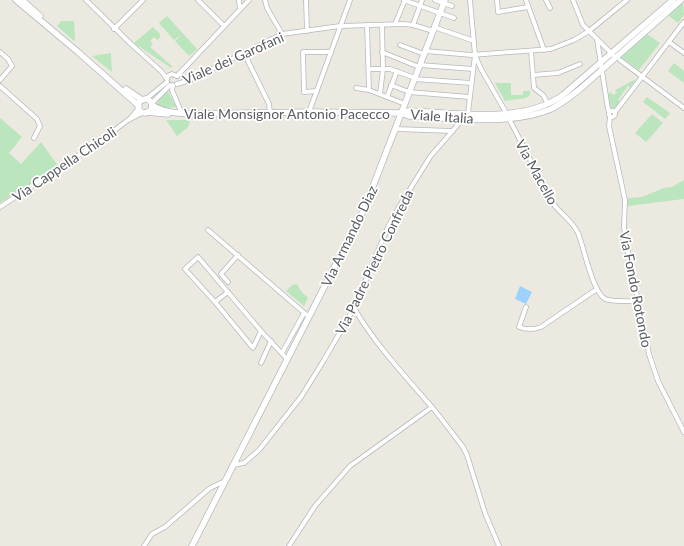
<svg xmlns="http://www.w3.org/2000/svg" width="684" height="546" font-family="Lato,sans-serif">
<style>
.green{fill:#bbe5bc}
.water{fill:#9dd2ff}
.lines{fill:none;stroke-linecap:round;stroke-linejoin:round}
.street-casing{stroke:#b6b8bd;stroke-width:5.5}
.secondary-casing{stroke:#b6b9bf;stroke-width:7}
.street{stroke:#fff;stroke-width:4}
.secondary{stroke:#fff;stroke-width:5.5}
.labels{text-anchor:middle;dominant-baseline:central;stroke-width:3.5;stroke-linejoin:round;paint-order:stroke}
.street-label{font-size:14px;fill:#595c61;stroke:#fff}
</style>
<rect width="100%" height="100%" fill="#eceae0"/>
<g class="green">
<path d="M683,2L684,15L678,23L668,15Z"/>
<path d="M167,16L197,49L189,56L175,41L182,34L174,40L159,23Z"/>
<path d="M61,21H74L75,40L74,41L57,26Z"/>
<path d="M153,27L160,34V37L158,40L154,37L150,41L153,44L150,47L172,66L171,68L134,43Z"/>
<path d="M647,34L660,43L639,70L621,57Z"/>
<path d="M111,53L112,72L92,56Z"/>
<path d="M674,63L684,71V83L668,71Z"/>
<path d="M636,79L630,88L628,86L618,100L620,102L614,108H611L608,94L611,92L613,95L617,93L615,90Z"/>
<path d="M495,83H511V95H523V91H530V95L526,98L505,101Z"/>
<path d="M168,91L176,107L161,108L158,106L157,101Z"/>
<path d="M647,97L670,113L665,119L643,102Z"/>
<path d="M652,114L663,123L646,142L635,133Z"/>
<path d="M0,118L22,137L9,153L21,164L41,142L58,166L0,203Z"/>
<path d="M166,120H190C190,128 183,131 177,136Z"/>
<path d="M684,180V199L627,206L628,198L642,197L664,188L672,187Z"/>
<path d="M297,284L301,291L308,298L304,306L286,291L292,285Z"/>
</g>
<path class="water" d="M520,286L532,292L526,304L515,299Z"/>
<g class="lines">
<g class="street-casing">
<g id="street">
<path d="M86,0L131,44L162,72L167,79"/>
<path d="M198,0L224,26"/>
<path d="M239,0L240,9"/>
<path d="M265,0L267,8L282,34"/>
<path d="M306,0L307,31"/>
<path d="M404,0L454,18"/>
<path d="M435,0L452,6"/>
<path d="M497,0L498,12L528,7"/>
<path d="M526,0L544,50"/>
<path d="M546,0L550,8"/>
<path d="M573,0L583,25L613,55"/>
<path d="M395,24L405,0"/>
<path d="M367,25L369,90"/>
<path d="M413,25L422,0"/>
<path d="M434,27L474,41"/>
<path d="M114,29L143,0"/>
<path d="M597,39L608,109L609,112"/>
<path d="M669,42L684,53"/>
<path d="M400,45L424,54"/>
<path d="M425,51L472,55L551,49L574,40L589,31L627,0"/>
<path d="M531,51L534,88L543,95L548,104"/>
<path d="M0,52L8,59L12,66L0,80"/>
<path d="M382,52L419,67"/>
<path d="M244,53L269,104L270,113"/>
<path d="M475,55L481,69L504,109L552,202C559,213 572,220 578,233C584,247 592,291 605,299C611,302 631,301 639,301"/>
<path d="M620,60L684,108"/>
<path d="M420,65L473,69"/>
<path d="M369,69H390L415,78"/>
<path d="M533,75L558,73L580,64"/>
<path d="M177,76L249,0"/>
<path d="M167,79L168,76L172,74L177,76"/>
<path d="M414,79L471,83"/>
<path d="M177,84L190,80L282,34L340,26L404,24L413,25L433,31"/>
<path d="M173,85L172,90L182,114"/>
<path d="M391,85L409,92L469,97"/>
<path d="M0,86L37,119L40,126L34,138"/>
<path d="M356,88L369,90L405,104"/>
<path d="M317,91L304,92L303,52H331"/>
<path d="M380,94L383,69L382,25"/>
<path d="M387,97L397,71"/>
<path d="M146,99L167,82"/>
<path d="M152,103L170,85"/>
<circle cx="612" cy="114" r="3"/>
<path d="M309,112L350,0"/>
<path d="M615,112L684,22"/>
<path d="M610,117L609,126L625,200L624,227L626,242L649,354L658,381L684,432"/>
<path d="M129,120L139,108"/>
<path d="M396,129L453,131"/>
<path d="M0,207L103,139L128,120L144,112"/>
<path d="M208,230L309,317"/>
<path d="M228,282L221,274L238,255"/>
<path d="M215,302L228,292"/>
<path d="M526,307L519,327C527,330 533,330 541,327L597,289"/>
<path d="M354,308C375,344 404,375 431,406C442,419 453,434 463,447L467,455L485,513L499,546"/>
<path d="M261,331L253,348L215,302L185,269L198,257L261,331L287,359"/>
<path d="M282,353L304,313"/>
<path d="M261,363L271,341"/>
<path d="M233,465L244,463L259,450L301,397L324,360L354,308L388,227L399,207L430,157L468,113L475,55L470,0"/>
<path d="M144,546L152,534L165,527L210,488L225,481"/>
<path d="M289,546L315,506L350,466L432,407"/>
</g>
</g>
<g class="secondary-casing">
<g id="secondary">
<path d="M16,0L78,52L139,106"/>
<path d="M22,0L40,16"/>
<path d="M126,89L142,100"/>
<circle cx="145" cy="106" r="7"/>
<path d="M152,105C164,113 177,113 191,114L309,112L401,113L409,111C457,113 523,124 563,95L673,0"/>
<path d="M147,112L168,114"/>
<path d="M402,113L409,116C453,118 510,126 551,109C561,104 570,97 579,90L681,0"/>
<path d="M192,546L365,207L445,0"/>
</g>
</g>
<use href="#street" class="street"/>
<use href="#secondary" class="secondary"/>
</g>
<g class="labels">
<g class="street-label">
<text transform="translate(233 58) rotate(-24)">Viale dei Garofani</text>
<text x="287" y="113">Viale Monsignor Antonio Pacecco</text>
<text transform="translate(442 116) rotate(4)">Viale Italia</text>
<text transform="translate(64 164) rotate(-34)">Via Cappella Chicoli</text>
<text transform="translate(537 172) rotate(61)">Via Macello</text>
<text transform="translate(349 236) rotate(-64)">Via Armando Diaz</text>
<text transform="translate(374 262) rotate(-64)">Via Padre Pietro Confreda</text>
<text transform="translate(636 289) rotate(79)">Via Fondo Rotondo</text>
</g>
</g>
</svg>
